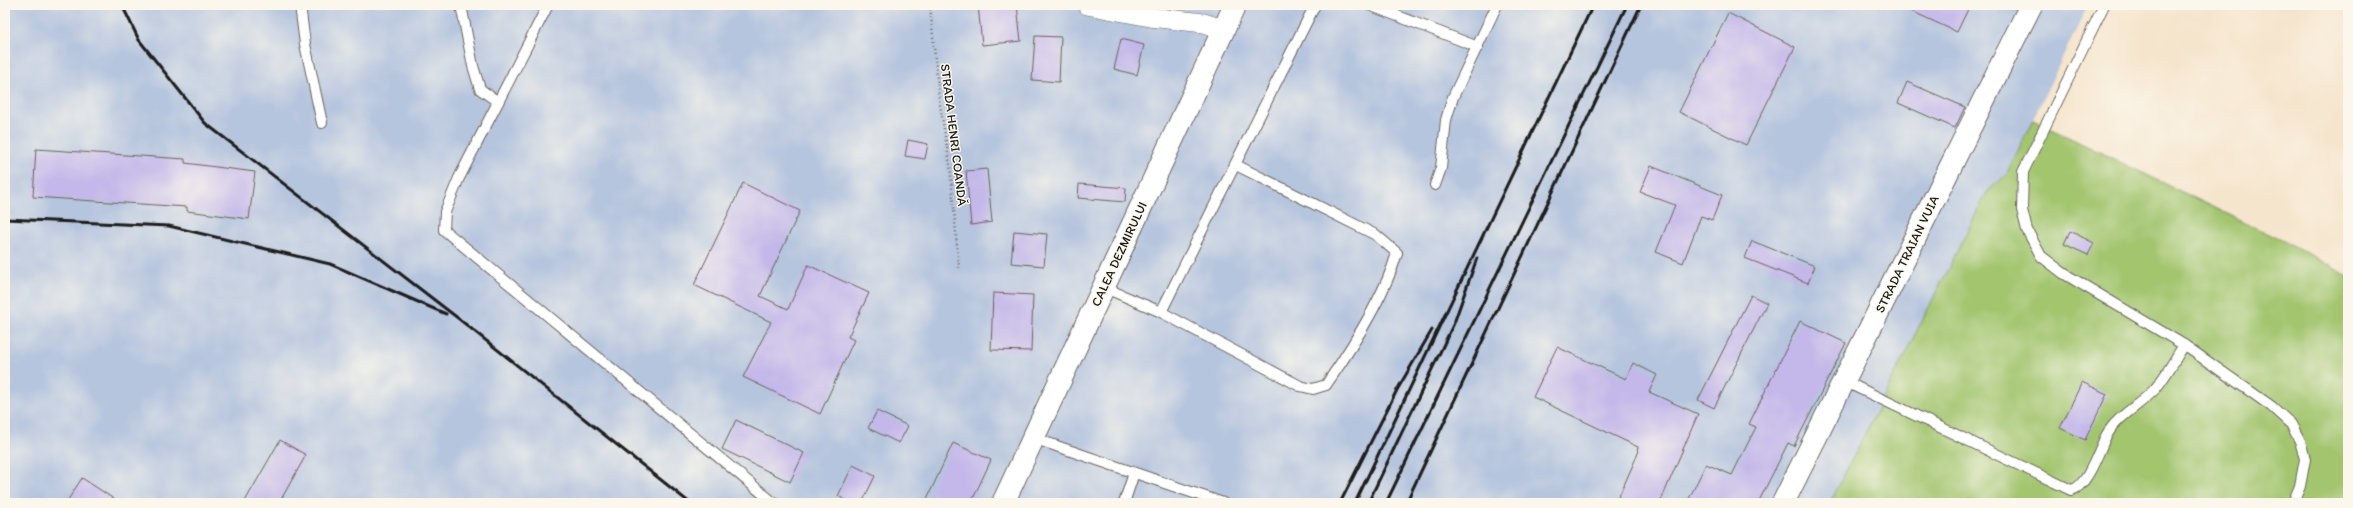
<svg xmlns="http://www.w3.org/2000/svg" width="2353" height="508" font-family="Itim,sans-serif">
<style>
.industrial{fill:#b6c5de}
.green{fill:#a2c56e;stroke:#5f7045}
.building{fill:#c3b8e9}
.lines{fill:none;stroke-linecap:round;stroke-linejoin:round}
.lane-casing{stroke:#68625a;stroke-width:12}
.street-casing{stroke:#68625a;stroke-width:20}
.secondary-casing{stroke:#68625a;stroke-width:24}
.primary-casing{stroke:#68625a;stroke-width:24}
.path{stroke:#68625a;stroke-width:2.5;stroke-dasharray:1 3;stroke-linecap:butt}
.lane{stroke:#fff;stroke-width:10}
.street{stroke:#fff;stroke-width:19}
.secondary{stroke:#fff;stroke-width:22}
.primary{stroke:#fff;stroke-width:22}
.rail{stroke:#1c1c1c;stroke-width:3}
.labels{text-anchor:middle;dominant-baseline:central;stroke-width:3;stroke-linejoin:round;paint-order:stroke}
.street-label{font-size:13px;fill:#1c1c1c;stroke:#fbf7ec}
</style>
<rect width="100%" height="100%" fill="#fbf7ec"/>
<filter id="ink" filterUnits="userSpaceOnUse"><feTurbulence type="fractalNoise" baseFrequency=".025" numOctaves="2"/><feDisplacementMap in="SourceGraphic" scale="8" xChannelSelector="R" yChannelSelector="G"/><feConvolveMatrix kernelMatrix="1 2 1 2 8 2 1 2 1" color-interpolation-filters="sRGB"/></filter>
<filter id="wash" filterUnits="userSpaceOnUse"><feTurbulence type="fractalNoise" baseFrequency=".012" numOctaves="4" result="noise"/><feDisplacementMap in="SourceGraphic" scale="16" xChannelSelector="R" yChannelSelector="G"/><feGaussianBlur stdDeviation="0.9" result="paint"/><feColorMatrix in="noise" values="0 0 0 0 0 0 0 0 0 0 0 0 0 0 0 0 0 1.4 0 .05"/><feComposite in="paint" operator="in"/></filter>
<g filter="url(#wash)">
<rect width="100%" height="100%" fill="#f6e5cd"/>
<path class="industrial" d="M5,5H2088L2006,175L1987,192L1830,503H5Z"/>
<path class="green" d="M2033,120L2298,248L2348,276V503H1830L1987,192L2006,175Z"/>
<g id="blocks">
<g class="building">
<path d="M978,5H1017L1021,41L982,45Z"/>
<path d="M1898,5H1970L1957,32Z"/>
<path d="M1728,13L1795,47L1746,145L1679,112Z"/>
<path d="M1035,36L1061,37L1059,82L1032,80Z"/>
<path d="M1121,39L1144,45L1137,75L1114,69Z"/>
<path d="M1907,82L1965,107L1955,128L1898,103Z"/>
<path d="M908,140L928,144L925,159L905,156Z"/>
<path d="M36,149L185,159V163L255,172L249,219L187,211V207L33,197Z"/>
<path d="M1651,166L1722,195L1712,220L1701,216L1683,263L1656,252L1675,205L1640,192Z"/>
<path d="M987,169L992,222L971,225L966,171Z"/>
<path d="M743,183L800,211L760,296L788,309L808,265L869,293L848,337L854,340L820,414L743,377L771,322L694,285Z"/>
<path d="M1079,184L1126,188L1125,202L1078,198Z"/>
<path d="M1014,231L1047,234L1044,266L1011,263Z"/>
<path d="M2070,231L2094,243L2088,255L2064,244Z"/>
<path d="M1752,241L1815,266L1808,283L1745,258Z"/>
<path d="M993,293L1033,295L1031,351L991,350Z"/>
<path d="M1751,295L1767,303L1714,408L1698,400Z"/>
<path d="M1800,321L1846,343L1794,446L1788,443L1758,503H1687L1706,464L1732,475L1756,427L1749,424Z"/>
<path d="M1557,347L1626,379L1633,363L1657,375L1649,392L1698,414L1660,503H1616L1639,451L1637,450L1638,447L1533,397Z"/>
<path d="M2082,382L2107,394L2085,440L2060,428Z"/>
<path d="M877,411L908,426L899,443L868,428Z"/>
<path d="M736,420L804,453L790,482L722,449Z"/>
<path d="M280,440L306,455L279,503H244Z"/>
<path d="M953,443L991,460L971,503H925Z"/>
<path d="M853,465L875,476L862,503H852L838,496Z"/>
<path d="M82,478L120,503H66Z"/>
</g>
</g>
</g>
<g filter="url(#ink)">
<use href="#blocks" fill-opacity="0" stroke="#68625a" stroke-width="1"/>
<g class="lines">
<g class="lane-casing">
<g id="lane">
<path d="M300,5L305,44L322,123"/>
<path d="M461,5L473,66L480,89L498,102"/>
<path d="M548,5L459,178L445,212L444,230L774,503"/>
<path d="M1369,5L1478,47"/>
<path d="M2104,5L2023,172L2022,210L2027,230L2041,256L2063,273L2184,345L2271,406L2291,424L2300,441L2305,459L2300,486L2293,503"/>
<path d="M1435,185L1441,168L1446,120L1453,97L1497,5"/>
<path d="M1103,287L1161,312L1300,386L1313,389L1326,385C1351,349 1385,295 1397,253L1376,235L1236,165"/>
<path d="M1161,312L1315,5"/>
<path d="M1844,381L2071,490C2087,488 2099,450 2106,436C2118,415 2139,406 2155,389C2166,376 2175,359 2184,345"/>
<path d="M1033,438L1223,503"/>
<path d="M1124,503L1134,473"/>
</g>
</g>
<g class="street-casing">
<path id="street" d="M1087,5L1150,17L1204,23L1223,29"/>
</g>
<g class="secondary-casing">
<path id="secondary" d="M1003,503L1235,5"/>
</g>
<g class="primary-casing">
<path id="primary" d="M1783,503L2031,5"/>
</g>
<path class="path" d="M930,5L939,99L950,165L959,268"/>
<use href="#lane" class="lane"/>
<use href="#street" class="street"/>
<use href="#secondary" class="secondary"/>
<use href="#primary" class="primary"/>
<g class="rail">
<path d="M122,5L139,40L205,123L459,319L690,503"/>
<path d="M5,219L169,226L330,264L446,314"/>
<path d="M1340,503L1397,390L1432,330"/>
<path d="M1355,503L1593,5"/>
<path d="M1368,503L1454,323L1477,258"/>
<path d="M1386,503L1627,5"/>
<path d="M1406,503L1641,5"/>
</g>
</g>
</g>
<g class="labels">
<g class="street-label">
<text transform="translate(954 135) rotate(83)">STRADA HENRI COANDĂ</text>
<text transform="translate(1119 254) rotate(-65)">CALEA DEZMIRULUI</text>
<text transform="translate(1907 254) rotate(-64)">STRADA TRAIAN VUIA</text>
</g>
</g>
<rect width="2353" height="508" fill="none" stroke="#fbf7ec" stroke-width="20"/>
</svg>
